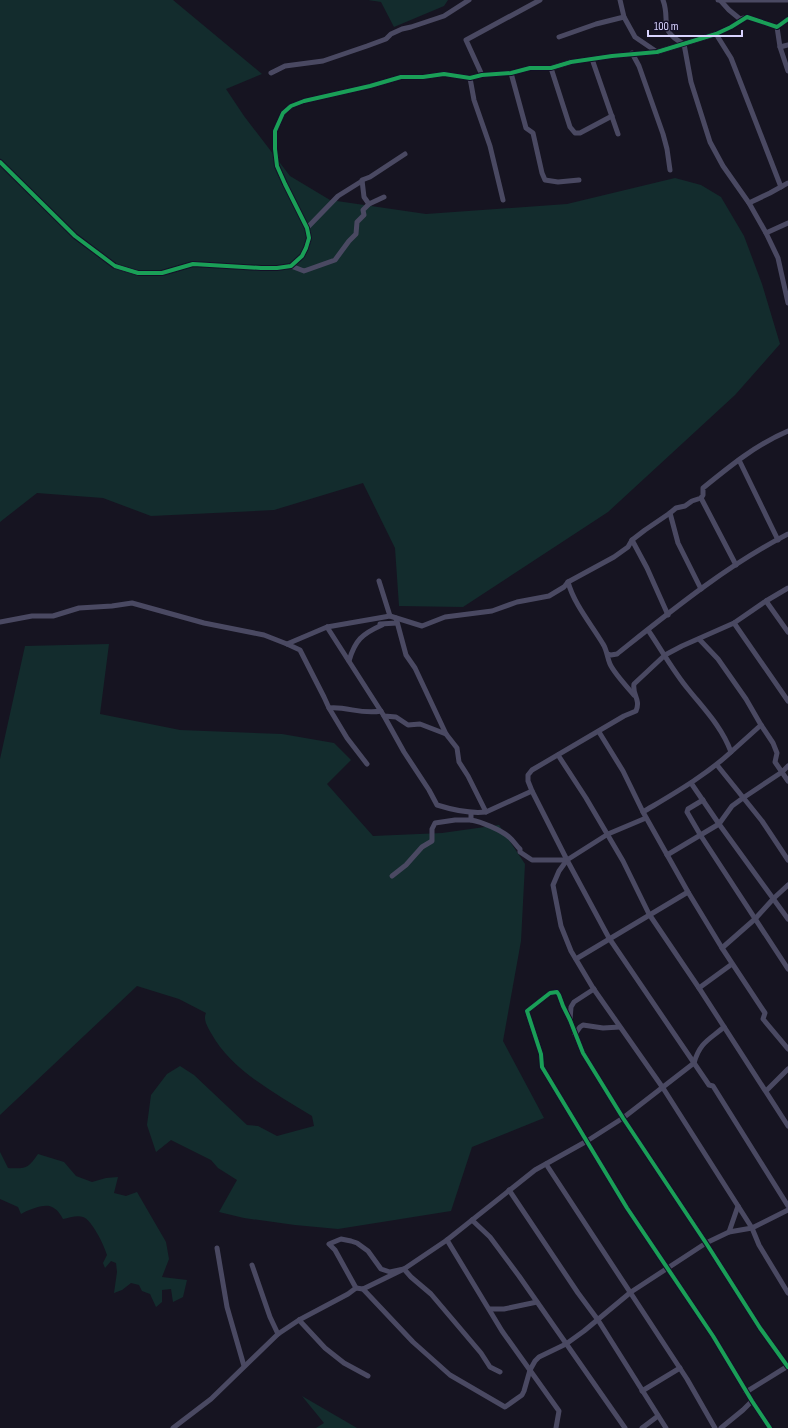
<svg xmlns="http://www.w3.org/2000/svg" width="788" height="1428" font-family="'Sofia Sans Condensed',sans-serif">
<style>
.green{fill:#132c2d}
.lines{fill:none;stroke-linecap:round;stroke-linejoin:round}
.street{stroke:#4a4962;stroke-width:5}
.cycleway-casing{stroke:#130f26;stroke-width:6}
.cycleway{stroke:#1a9f57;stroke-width:4}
</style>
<rect width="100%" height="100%" fill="#161421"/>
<g class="green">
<path d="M0,0H173L262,74L226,89L244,116L290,176L330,200L426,214L567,204L675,178L701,185L721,197L744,236L762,284L780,344L735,395L608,512L463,607L399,606L395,548L363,483L274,510L151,516L103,498L37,493L0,522Z"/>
<path d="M368,0H448L444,6L394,27L381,2Z"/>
<path d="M109,644L100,714L180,730L282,734L334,743L351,760L327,784L373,836L442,833L499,825L525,864L521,941L503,1041L544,1118L472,1147L451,1211L338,1229L295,1225L244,1218L219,1212L237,1180L218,1168L211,1160L171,1140L156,1152L147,1125L151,1095L167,1074L180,1066L194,1075L247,1125L258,1126L277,1136L314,1126L312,1116C275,1093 232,1071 211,1033C207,1026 203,1019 206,1013L179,999L137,986L0,1115V759L25,646Z"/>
<path d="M0,1152L8,1168C25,1169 28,1169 38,1154L64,1162L76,1176L92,1182L106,1178L118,1177L114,1193L126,1196L137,1192L166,1242L169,1259L162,1277L187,1280L183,1297L173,1302L171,1289L162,1290V1302L156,1307L150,1294L142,1291L139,1285L131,1283L122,1290L114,1293L117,1272L116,1263L111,1261L105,1268L103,1263L107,1255C104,1245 92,1220 83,1217C77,1215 69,1218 63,1219C61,1215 57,1209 52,1207C45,1203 28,1210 21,1214L18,1207L0,1199Z"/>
<path d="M302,1396L357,1428H316L324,1423Z"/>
</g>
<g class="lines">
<g class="street">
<path d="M620,0L624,17L635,37L657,52"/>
<path d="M663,0C671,21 657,30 684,44L691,82L710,142L723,166L749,203L766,233L778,258L788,303"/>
<path d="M718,0H788"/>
<path d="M720,0L729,10L740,19L744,18"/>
<path d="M777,27L780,47L788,71"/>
<path d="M716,34L731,58L781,187"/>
<path d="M559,37L596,24L624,17"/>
<path d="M780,47L788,45"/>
<path d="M632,53L639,66L663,134L667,149L670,170"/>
<path d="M592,59L618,134"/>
<path d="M551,68L570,127L575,133H580L612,116"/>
<path d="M271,73L285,66L323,61L367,46L386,39L391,34L402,29L411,27L444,16L469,0"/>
<path d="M511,73L526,128L533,133L542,173L545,180L558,182L579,180"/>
<path d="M482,75L466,40L540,0"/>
<path d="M470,78L474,100L490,146L503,200"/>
<path d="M0,162L75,236L115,266L138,273H162L193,264L261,268H277L291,266L302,256L306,248L309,238L307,228L285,184L277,166L275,149V131L283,113L291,106L304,101L370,86L401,77H423L444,74L470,78L482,75L511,73L530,68H551L571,62L612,56L657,52L716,34L731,27L747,17L777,27L788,19"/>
<path d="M749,203L770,193L788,183"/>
<path d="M369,204L364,197L362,180L370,177L405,154"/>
<path d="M307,228L338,196L362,181"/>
<path d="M766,233L788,223"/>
<path d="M291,266L304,271L335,260L349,241L356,234L357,222L364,215L363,210L369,204L384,197"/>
<path d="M739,460L778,540"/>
<path d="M701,498L736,565"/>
<path d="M670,513L678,543L701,589"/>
<path d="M632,540L647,568L668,615"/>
<path d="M379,581L390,616"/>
<path d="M568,582C574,604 591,624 603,644C607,650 607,657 610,664C614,673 628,688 634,695"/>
<path d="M788,588L766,601L734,623L682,646L665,655L634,684C632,695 641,699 636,711L624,716L532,770L528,775V781L532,791L567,860L609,938L709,1085L713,1086L788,1206"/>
<path d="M766,601L788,632"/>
<path d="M396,618L406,655L415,668L446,734L457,748L459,762L468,776L486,812L532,791"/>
<path d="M0,622L32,616H53L79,608L112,606L132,603L204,623L264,635L287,644L327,627L390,616L422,626L445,617L492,611L517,602L549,596L564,587L568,582L614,557L628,547L632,540L645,530L670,513L676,508L685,506L692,501L701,498L703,495V488C730,466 757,444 788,431"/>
<path d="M734,623L788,701"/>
<path d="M380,624L397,623"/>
<path d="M327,627L384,716L396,717L408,725L420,724L446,734"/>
<path d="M699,639L718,659L746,699L761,725L773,743L777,753L775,762L788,781"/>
<path d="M287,644L300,650L324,697L329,708L347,738L367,764"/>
<path d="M608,654L611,655L617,654C671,611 726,566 788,534"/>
<path d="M349,661C355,640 362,634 382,625"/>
<path d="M329,708C347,706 361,715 381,711"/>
<path d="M384,716L404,752L429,790L437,805C453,810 469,814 486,812"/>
<path d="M599,732L623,771L643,812L688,892L722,948L765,1013L763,1019L788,1049"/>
<path d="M731,752L761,725"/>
<path d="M558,755L586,798L623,861L649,914L699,988L788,1126"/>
<path d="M717,765L762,821L788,860"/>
<path d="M691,783L719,824L788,919"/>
<path d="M703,800L688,809L687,812L701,836L788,969"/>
<path d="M643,812C673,794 705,776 731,752C722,727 704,709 688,689C673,671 661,649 648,630"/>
<path d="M646,818L608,834L567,860L559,871L553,885L561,926L571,951L593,988L663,1088L752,1228L759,1245L788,1293"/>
<path d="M471,820C482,822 501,830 509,837C514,841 516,846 520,849V852L532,860H567"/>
<path d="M667,855L719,824L732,806L743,798L782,772L788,766"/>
<path d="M392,876L406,865L422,847L432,841V829L435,823L455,820H471V813"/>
<path d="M722,948L755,919L774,898L788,885"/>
<path d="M576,959L688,892"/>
<path d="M699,988L732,964"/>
<path d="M570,1020L571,1007L574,1002L594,989"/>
<path d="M575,1034L580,1027L583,1025L603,1028L620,1027"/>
<path d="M766,1091L788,1069"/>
<path d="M546,1164L687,1379L715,1428"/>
<path d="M509,1190L578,1293L598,1320L666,1428"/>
<path d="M472,1220L490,1237L519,1276L625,1428"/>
<path d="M729,1232L738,1206"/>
<path d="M447,1240L502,1331L559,1411L556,1428"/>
<path d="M217,1248L227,1307L244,1366"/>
<path d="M252,1265L270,1317L278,1334"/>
<path d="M356,1288L335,1250L329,1244L341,1239L351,1241L357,1243L368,1251L381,1269L390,1272L404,1269L411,1277L431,1294L481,1353L490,1367L500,1372"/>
<path d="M363,1289L413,1342L450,1375L505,1407L522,1395L524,1391L530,1370L535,1361L539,1357L566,1344L584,1331L631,1292L706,1243L729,1232L752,1228L788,1210"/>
<path d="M490,1309H504L537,1302"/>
<path d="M299,1320L325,1348L344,1363L368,1376"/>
<path d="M642,1391L680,1368"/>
<path d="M746,1392L788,1366"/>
<path d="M173,1428L211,1399L278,1334L299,1320L348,1294L356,1288L363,1289L404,1269L447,1240L535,1170L587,1141L623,1118L694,1063C700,1042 709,1040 724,1027"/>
<path d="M642,1428L658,1416"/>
<path d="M721,1428L743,1410L752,1401"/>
<path d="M770,1428L752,1401L713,1336L627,1208L542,1067L541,1054L527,1011L550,993L557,992L559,995L563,1006L570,1020L583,1053L623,1118L706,1243L760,1328L788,1367"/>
</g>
<g class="cycleway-casing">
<g id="cycleway">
<path d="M0,162L75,236L115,266L138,273H162L193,264L261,268H277L291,266L302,256L306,248L309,238L307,228L285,184L277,166L275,149V131L283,113L291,106L304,101L370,86L401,77H423L444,74L470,78L482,75L511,73L530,68H551L571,62L612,56L657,52L716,34L731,27L747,17L777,27L788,19"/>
<path d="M770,1428L752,1401L713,1336L627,1208L542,1067L541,1054L527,1011L550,993L557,992L559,995L563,1006L570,1020L583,1053L623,1118L706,1243L760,1328L788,1367"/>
</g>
</g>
<use href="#cycleway" class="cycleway"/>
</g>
<path d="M648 30v6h94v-6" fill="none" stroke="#d9d4ff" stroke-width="2"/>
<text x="654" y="30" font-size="12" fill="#d9d4ff" stroke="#130f26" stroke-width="3" paint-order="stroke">100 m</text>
</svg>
